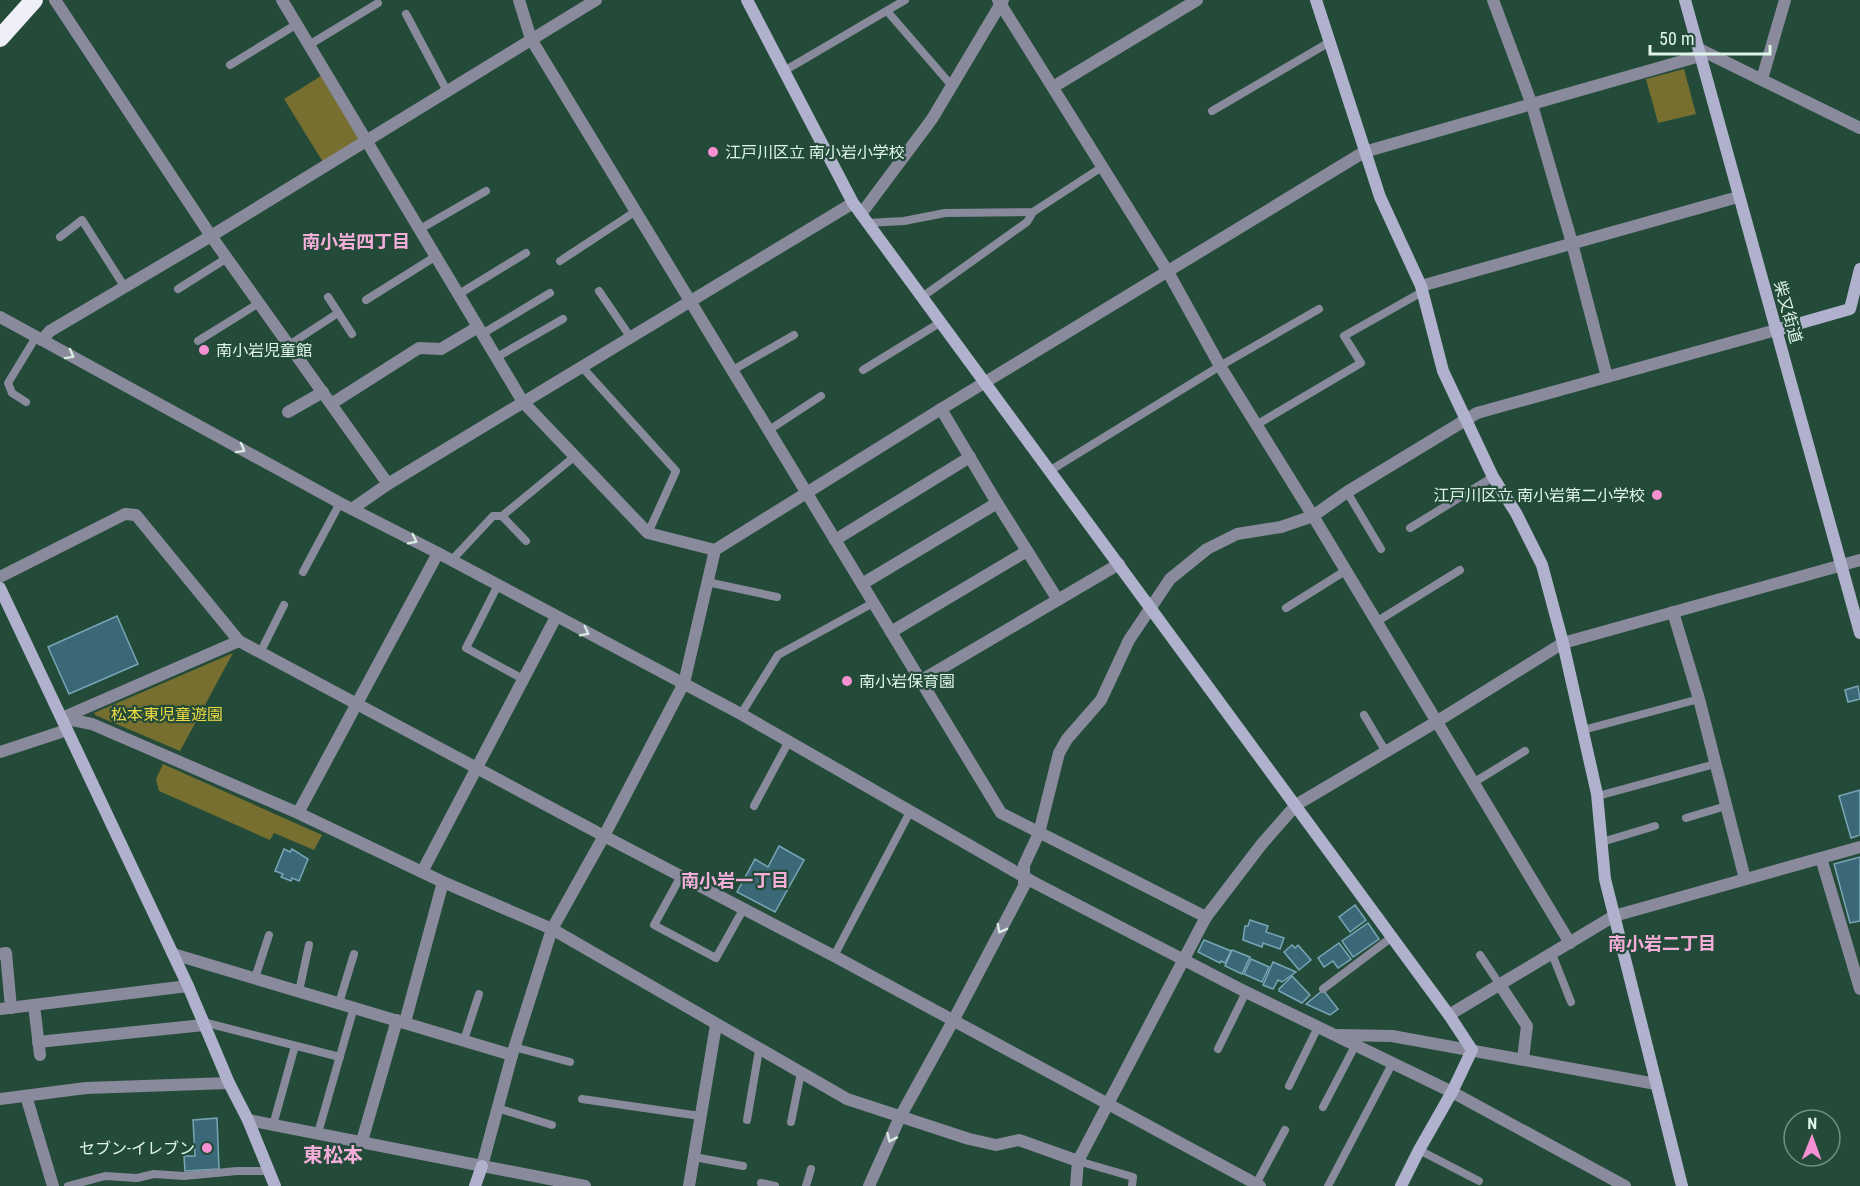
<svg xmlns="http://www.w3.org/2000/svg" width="1860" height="1186" font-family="'Roboto Condensed','Noto Sans JP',sans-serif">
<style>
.green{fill:#776f2f}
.building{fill:#3b6877;stroke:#78a6b7;stroke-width:1.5}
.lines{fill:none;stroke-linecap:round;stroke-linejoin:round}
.lane{stroke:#898a9b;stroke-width:8}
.street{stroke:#898a9b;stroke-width:12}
.secondary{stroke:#b0b2cd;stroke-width:12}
.highway{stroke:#efeff8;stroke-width:18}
.oneway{stroke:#d7eae1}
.poi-dot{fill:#f591d2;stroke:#244b39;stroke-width:2}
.labels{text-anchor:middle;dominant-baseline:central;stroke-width:4.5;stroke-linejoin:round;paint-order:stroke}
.poi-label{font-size:16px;fill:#e0f5e9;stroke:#244b39;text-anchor:start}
.street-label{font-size:16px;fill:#e0f5e9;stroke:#244b39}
.park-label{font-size:16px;fill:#edd943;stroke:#244b39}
.neighbourhood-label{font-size:18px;font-weight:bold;fill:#f5aeda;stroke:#244b39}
.quarter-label{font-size:20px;font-weight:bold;fill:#f5aeda;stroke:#244b39}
</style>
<rect width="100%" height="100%" fill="#244b39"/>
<g class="green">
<path d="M1684,69L1696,114L1658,123L1646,79Z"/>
<path d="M321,76L360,140L323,162L284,99Z"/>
<path d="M233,653L180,751L95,715L94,713Z"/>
<path d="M163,764L322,835L314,850L274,833L270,840L159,791L156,779Z"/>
</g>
<g class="building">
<path d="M117,616L138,664L69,694L48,647Z"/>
<path d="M1858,686L1860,699L1848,702L1845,690Z"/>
<path d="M1860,790V835L1851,838L1839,796Z"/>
<path d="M779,846L804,860L775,912L737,892L755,859L768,867Z"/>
<path d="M284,849L290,852L292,849L308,859L299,881L292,878L291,881L281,877L283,874L275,871Z"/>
<path d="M1860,857V921L1850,923L1834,864Z"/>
<path d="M1355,905L1366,920L1350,932L1339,917Z"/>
<path d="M1250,920L1268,926L1266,932L1284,938L1280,949L1263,943L1262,947L1243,940L1245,926H1248Z"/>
<path d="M1368,923L1379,939L1353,957L1342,941Z"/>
<path d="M1204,940L1231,951L1225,963L1221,961L1220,963L1198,952Z"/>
<path d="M1339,943L1351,959L1338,968L1333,961L1324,967L1318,958Z"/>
<path d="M1292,945L1295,948L1298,945L1311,960L1299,970L1284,952Z"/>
<path d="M1232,950L1250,957L1242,974L1225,966Z"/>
<path d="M1251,959L1269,967L1262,982L1244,974Z"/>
<path d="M1273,962L1296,972L1282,982L1278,980L1273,989L1263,985Z"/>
<path d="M1292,976L1310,995L1302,1003L1279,991V989Z"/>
<path d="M1323,990L1338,1009L1330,1015L1306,1004Z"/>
<path d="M217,1118L219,1169L185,1171L184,1156H195L193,1120Z"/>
</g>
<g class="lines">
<g class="lane">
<path d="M887,11L952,86"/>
<path d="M406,14L447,91"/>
<path d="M309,45L378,3"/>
<path d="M230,65L297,24"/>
<path d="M784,71L905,0"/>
<path d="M1212,111L1328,43"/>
<path d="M868,223L904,221L945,213L1033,212L1102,167"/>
<path d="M420,229L486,191"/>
<path d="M60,237L82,220L124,286"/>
<path d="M560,261L636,211"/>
<path d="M178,289L227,258"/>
<path d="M599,291L631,338"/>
<path d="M459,294L526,253"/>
<path d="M328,297L352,334"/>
<path d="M922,297L1027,222L1033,212"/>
<path d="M366,300L436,256"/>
<path d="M482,334L550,293"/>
<path d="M198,341L259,303"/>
<path d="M289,345L338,313"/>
<path d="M497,357L563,319"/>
<path d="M582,367L676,471L648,533"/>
<path d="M733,370L794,335"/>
<path d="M863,370L941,322"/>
<path d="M26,402L12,393L8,383L36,337"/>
<path d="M1256,425L1361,363L1344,336L1422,292"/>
<path d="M769,430L821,396"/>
<path d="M1051,470L1220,366L1319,309"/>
<path d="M1347,492L1381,549"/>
<path d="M502,516L575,456"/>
<path d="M1410,528L1493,477"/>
<path d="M451,561L493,516H502L526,541"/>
<path d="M303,572L340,503"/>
<path d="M707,582L777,597"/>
<path d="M498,585L466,648L523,679"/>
<path d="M1286,608L1345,571"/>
<path d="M1376,622L1460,570"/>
<path d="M261,651L284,605"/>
<path d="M741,714L778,655L873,603"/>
<path d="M1364,715L1386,752"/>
<path d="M1583,730L1699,699"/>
<path d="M1473,783L1525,751"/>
<path d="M1598,796L1715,764"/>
<path d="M754,806L789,741"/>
<path d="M1686,818L1726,806"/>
<path d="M1602,842L1655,826"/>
<path d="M681,876L654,925L716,958L744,908"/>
<path d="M1552,954L1571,1002"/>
<path d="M1480,955L1500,985"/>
<path d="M834,956L911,810"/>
<path d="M255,978L269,935"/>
<path d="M1323,989L1392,937"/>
<path d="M299,991L309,945"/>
<path d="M339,1003L354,954"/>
<path d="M203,1022L340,1057"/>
<path d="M464,1040L479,994"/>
<path d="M514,1047L570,1062"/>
<path d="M1218,1049L1246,992"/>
<path d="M1289,1086L1318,1027"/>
<path d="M582,1099L700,1116"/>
<path d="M1323,1107L1355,1046"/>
<path d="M497,1108L552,1125"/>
<path d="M747,1120L759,1050"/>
<path d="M791,1122L801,1073"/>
<path d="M273,1125L295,1046"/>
<path d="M318,1133L354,1007"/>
<path d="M1419,1150L1479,1181"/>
<path d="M694,1157L743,1166"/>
<path d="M1078,1161L1133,1177L1132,1186"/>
<path d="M761,1183L775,1186"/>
<path d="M68,1186L105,1176L137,1178L154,1174L184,1176L237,1171H269"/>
<path d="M806,1186L811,1169"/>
<path d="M1255,1186L1285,1130"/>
<path d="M1328,1186L1392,1064"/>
</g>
<g class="street">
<path d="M55,0L211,236L388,484"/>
<path d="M282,0L523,402L648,533L715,550"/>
<path d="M519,0L531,39L1001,813L1206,917"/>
<path d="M998,0L1168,272L1220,366L1313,516L1570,943"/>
<path d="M1493,0L1532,105L1572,243L1607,377"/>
<path d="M1699,49L1860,128"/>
<path d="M1762,79L1785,0"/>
<path d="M1053,87L1197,0"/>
<path d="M861,214L932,119L1003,0"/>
<path d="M1421,286L1738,197"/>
<path d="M0,317L340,503L438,553L741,714L1035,883L1246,992L1452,1092L1625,1186"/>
<path d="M42,340L50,331L211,236L596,0"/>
<path d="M331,404L419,348L441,349L478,327"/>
<path d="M941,409L997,503L1058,600"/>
<path d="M288,412L323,392"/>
<path d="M352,509L388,484L853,203"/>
<path d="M835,540L970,457"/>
<path d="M0,577L125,514L136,515L239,641L604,836L552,929L512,1055L482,1166"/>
<path d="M862,584L997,503"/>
<path d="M1673,612L1699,699L1745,879"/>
<path d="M891,632L1027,551"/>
<path d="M920,681L1119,564"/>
<path d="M62,718L92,724L173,759L298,813L443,882L552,929L847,1099L969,1139L996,1145L1019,1140L1078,1161"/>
<path d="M62,718L239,641"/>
<path d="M0,752L67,730"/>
<path d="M298,813L438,553"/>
<path d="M1821,858L1860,989"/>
<path d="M422,872L556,617"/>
<path d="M0,954L6,953L11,1008"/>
<path d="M173,954L512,1055"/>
<path d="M1500,985L1527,1026L1523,1059"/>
<path d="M34,1005L40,1055"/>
<path d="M0,1009L188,986"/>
<path d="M1449,1015L1614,916L1860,847"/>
<path d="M405,1022L443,882"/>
<path d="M1338,1035L1392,1036L1656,1084"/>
<path d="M38,1042L204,1025"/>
<path d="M26,1096L53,1186"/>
<path d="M0,1099L86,1088L229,1083"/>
<path d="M248,1120L585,1186"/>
<path d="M362,1141L397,1020"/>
<path d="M689,1186L716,1025"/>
<path d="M869,1186L900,1117L953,1021L1024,886V865L1039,833L1059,753L1067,739L1101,700L1129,640L1170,579L1207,549L1237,534L1281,527L1313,516L1347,492L1477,413L1776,330"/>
<path d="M1076,1186L1078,1161L1206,917L1261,845L1296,805L1436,722L1563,643L1860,560"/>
<path d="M1260,1186L834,956L604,836L684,683L715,550L941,409L1364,152L1700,56"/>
</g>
<g class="secondary">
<path d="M747,0L853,203L1449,1015L1472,1050L1452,1092L1419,1150L1401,1186"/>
<path d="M1316,0L1380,197L1421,286L1443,371L1493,477L1516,513L1542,565L1563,643L1597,794L1605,879L1682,1186"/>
<path d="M1685,0L1860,633"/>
<path d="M1776,330L1850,309L1860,269"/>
<path d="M0,588L188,986L229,1083L248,1120L275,1186"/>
<path d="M475,1186L482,1166"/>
</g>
<path class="highway" d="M0,38L34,0"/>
</g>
<defs><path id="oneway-chevron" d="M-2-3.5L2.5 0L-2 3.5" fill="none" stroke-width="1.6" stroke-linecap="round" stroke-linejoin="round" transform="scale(1.5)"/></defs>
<g class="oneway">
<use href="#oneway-chevron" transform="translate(70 355) rotate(29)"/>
<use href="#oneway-chevron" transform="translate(241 449) rotate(29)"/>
<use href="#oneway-chevron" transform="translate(413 540) rotate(27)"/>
<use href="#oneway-chevron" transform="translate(585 632) rotate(27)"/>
<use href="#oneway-chevron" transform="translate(1001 929) rotate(118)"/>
<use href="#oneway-chevron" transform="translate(891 1138) rotate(114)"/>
</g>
<g class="poi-dot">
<circle cx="713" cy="152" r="6"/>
<circle cx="204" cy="350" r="6"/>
<circle cx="1657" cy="495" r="6"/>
<circle cx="847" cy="681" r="6"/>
<circle cx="207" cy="1148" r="6"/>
</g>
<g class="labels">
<g class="poi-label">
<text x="725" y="152">江戸川区立 南小岩小学校</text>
<text x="216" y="350">南小岩児童館</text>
<text x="1645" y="495" text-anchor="end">江戸川区立 南小岩第二小学校</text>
<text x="859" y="681">南小岩保育園</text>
<text x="195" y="1148" text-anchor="end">セブン-イレブン</text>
</g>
<g class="street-label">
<text transform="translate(1788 312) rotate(74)">柴又街道</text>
</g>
<g class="park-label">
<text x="167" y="714">松本東児童遊園</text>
</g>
<g class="neighbourhood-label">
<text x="356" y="241">南小岩四丁目</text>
<text x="735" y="880">南小岩一丁目</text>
<text x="1662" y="943">南小岩二丁目</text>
</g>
<g class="quarter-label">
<text x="333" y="1155">東松本</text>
</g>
</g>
<g transform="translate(1812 1138) rotate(1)"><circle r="28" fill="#244b39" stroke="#6f8f7f" stroke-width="1.5"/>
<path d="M0-4.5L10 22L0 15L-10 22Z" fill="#f591d2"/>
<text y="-9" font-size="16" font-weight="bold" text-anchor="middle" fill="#e0f5e9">N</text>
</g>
<path d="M1650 45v9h120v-9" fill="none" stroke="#e0f5e9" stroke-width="3"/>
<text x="1659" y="45" font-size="18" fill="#e0f5e9" stroke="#244b39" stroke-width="4.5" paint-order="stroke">50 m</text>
</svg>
